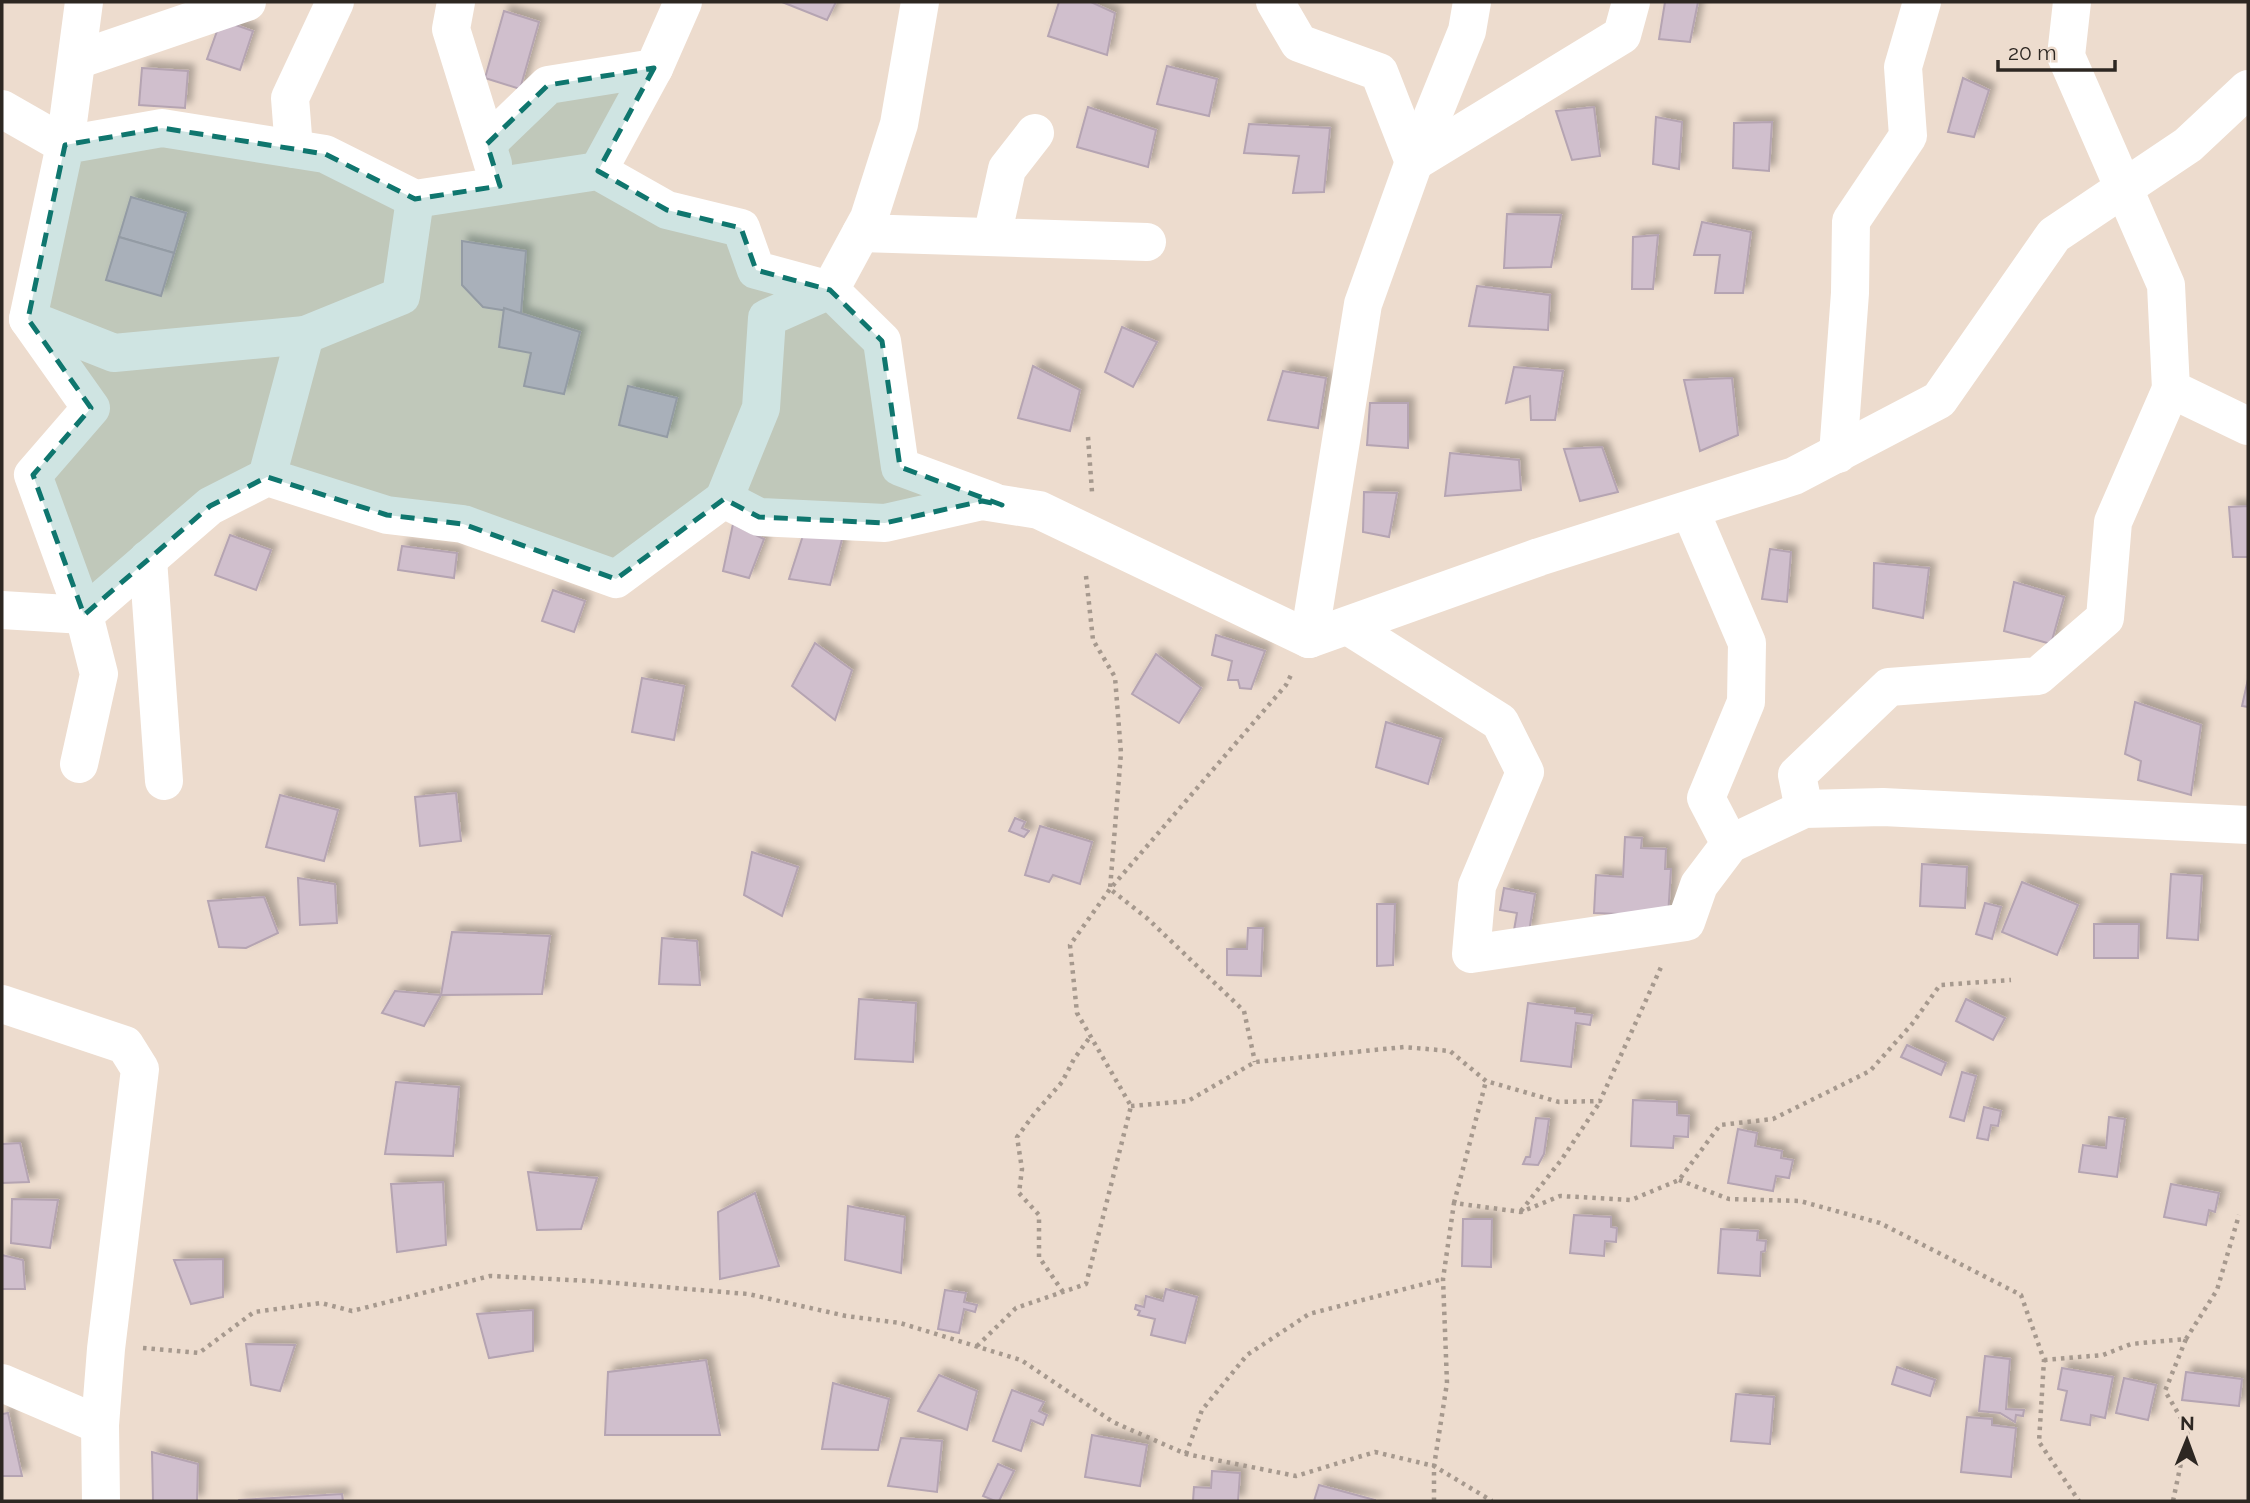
<svg xmlns="http://www.w3.org/2000/svg" width="2250" height="1503" font-family="Raleway,sans-serif">
<style>
.building{fill:#d0bfcd;stroke:#b5a4b2;stroke-width:2;filter:url(#shadow)}
.lines{fill:none;stroke-linecap:round;stroke-linejoin:round}
.path{stroke:#a6998e;stroke-width:4.5;stroke-dasharray:3.5 5;stroke-linecap:butt}
.minor{stroke:#fff;stroke-width:38}
.marked{fill:#0f766e;fill-opacity:0.2;stroke:#0f766e;stroke-width:5;stroke-dasharray:14 9;stroke-linejoin:round}
</style>
<defs>
<filter id="shadow"><feDropShadow dx="6" dy="-6" stdDeviation="3.5" flood-color="#0004"/></filter>
</defs>
<rect width="100%" height="100%" fill="#eddcce"/>
<g class="building">
<path d="M782,2H836L827,20Z"/>
<path d="M1059,2H1091L1115,13L1107,55L1048,36Z"/>
<path d="M1665,2H1698L1690,42L1659,39Z"/>
<path d="M504,11L539,22L520,89L485,78Z"/>
<path d="M221,20L253,31L240,70L207,59Z"/>
<path d="M1167,66L1217,79L1209,116L1157,104Z"/>
<path d="M142,68L188,71L185,108L139,105Z"/>
<path d="M1963,78L1989,90L1974,137L1948,132Z"/>
<path d="M1088,107L1156,130L1148,167L1077,147Z"/>
<path d="M1594,107L1600,156L1572,160L1556,111Z"/>
<path d="M1656,117L1682,122L1679,169L1653,164Z"/>
<path d="M1772,122L1769,171L1733,168L1734,123Z"/>
<path d="M1249,124L1330,128L1324,192L1293,193L1299,156L1244,153Z"/>
<path d="M131,197L186,213L174,253L119,237Z"/>
<path d="M1507,214L1561,215L1551,267L1504,268Z"/>
<path d="M1702,222L1751,232L1743,293H1715L1720,255H1694Z"/>
<path d="M1658,235L1653,289H1632L1633,237Z"/>
<path d="M119,237L174,253L161,296L106,280Z"/>
<path d="M462,241L526,251L521,313L483,307L462,285Z"/>
<path d="M1477,286L1550,295L1548,330L1469,326Z"/>
<path d="M504,308L580,332L564,394L524,386L531,353L499,347Z"/>
<path d="M1122,327L1157,342L1133,387L1105,372Z"/>
<path d="M1033,366L1080,390L1070,431L1018,418Z"/>
<path d="M1514,367L1563,371L1555,420H1531L1530,396L1506,403Z"/>
<path d="M1283,371L1326,378L1318,428L1268,420Z"/>
<path d="M1732,378L1738,435L1700,451L1684,380Z"/>
<path d="M628,386L677,398L667,437L619,425Z"/>
<path d="M1370,403H1408V448L1367,445Z"/>
<path d="M1602,447L1618,492L1580,501L1564,449Z"/>
<path d="M1450,453L1519,460L1521,490L1445,496Z"/>
<path d="M1364,492L1397,493L1389,537L1363,532Z"/>
<path d="M2248,506V557H2233L2229,507Z"/>
<path d="M807,523L845,528L830,585L789,579Z"/>
<path d="M733,524L764,539L749,578L723,571Z"/>
<path d="M230,535L271,550L256,590L215,575Z"/>
<path d="M402,546L457,553L454,578L398,570Z"/>
<path d="M1770,549L1791,552L1787,602L1762,599Z"/>
<path d="M1874,563L1929,568L1923,618L1873,608Z"/>
<path d="M2014,582L2064,597L2051,644L2004,631Z"/>
<path d="M553,590L585,601L574,632L542,621Z"/>
<path d="M1216,635L1265,651L1251,689L1240,688L1238,680H1228L1232,661L1212,655Z"/>
<path d="M815,643L852,670L835,720L792,686Z"/>
<path d="M1156,654L1201,688L1179,723L1132,694Z"/>
<path d="M642,678L684,686L674,740L632,732Z"/>
<path d="M2248,679V707L2242,706Z"/>
<path d="M2135,702L2201,725L2191,795L2138,780L2141,761L2125,754Z"/>
<path d="M1386,722L1441,739L1428,784L1376,767Z"/>
<path d="M456,793L461,841L420,846L415,797Z"/>
<path d="M280,795L338,810L324,861L266,847Z"/>
<path d="M1015,818L1025,822L1022,828L1029,831L1024,837L1009,831Z"/>
<path d="M1040,826L1092,842L1080,884L1053,875L1049,882L1025,875Z"/>
<path d="M1625,837L1642,838L1641,848L1666,849L1665,869H1671L1668,916L1594,913L1596,875L1623,877Z"/>
<path d="M752,852L798,867L782,916L744,895Z"/>
<path d="M1922,864L1967,867L1965,908L1920,906Z"/>
<path d="M2171,874L2202,876L2198,940L2167,938Z"/>
<path d="M298,878L335,884L337,923L300,925Z"/>
<path d="M2022,882L2078,905L2057,955L2002,932Z"/>
<path d="M1504,888L1535,894L1529,932L1514,930L1517,913L1500,910Z"/>
<path d="M264,897L278,933L246,948L219,947L208,901Z"/>
<path d="M1985,903L2001,907L1992,939L1976,934Z"/>
<path d="M1377,904H1395L1393,965L1377,966Z"/>
<path d="M2094,924H2139L2138,958H2094Z"/>
<path d="M1248,928H1263L1261,976L1227,975V949H1247Z"/>
<path d="M452,932L550,936L542,994L441,995Z"/>
<path d="M662,938L697,941L700,985L659,984Z"/>
<path d="M395,991L441,995L424,1026L382,1013Z"/>
<path d="M859,999L916,1003L913,1062L855,1059Z"/>
<path d="M1966,999L2005,1018L1993,1040L1956,1021Z"/>
<path d="M1528,1003L1575,1009V1013L1592,1015L1590,1025L1576,1023L1571,1067L1521,1061Z"/>
<path d="M1907,1045L1946,1063L1941,1075L1901,1057Z"/>
<path d="M1962,1072L1976,1076L1964,1121L1950,1117Z"/>
<path d="M396,1082L459,1087L453,1156L385,1154Z"/>
<path d="M1633,1100L1677,1102V1115L1689,1116L1688,1137L1674,1136L1673,1148L1631,1146Z"/>
<path d="M1984,1107L2001,1111L1998,1126L1991,1125L1988,1140L1977,1138Z"/>
<path d="M2109,1117L2125,1119L2117,1177L2079,1172L2083,1145L2106,1148Z"/>
<path d="M1536,1118L1549,1119L1544,1154L1538,1165L1523,1164L1526,1157H1530Z"/>
<path d="M1738,1129L1757,1133L1755,1146L1782,1151L1781,1158L1793,1160L1789,1178L1776,1176L1773,1191L1728,1183Z"/>
<path d="M20,1143L29,1182L2,1183V1144Z"/>
<path d="M528,1172L597,1178L581,1229L537,1230Z"/>
<path d="M443,1182L446,1245L397,1252L391,1184Z"/>
<path d="M2171,1184L2219,1193L2215,1212L2209,1210L2206,1225L2164,1217Z"/>
<path d="M755,1193L779,1266L720,1279L718,1212Z"/>
<path d="M12,1199L58,1200L50,1248L11,1243Z"/>
<path d="M848,1206L905,1217L901,1273L845,1260Z"/>
<path d="M1574,1215L1611,1217V1227L1617,1228L1616,1242L1605,1241L1604,1256L1570,1253Z"/>
<path d="M1463,1219H1492L1491,1267L1462,1266Z"/>
<path d="M1721,1229L1758,1231L1757,1240L1766,1241L1765,1251L1761,1252L1760,1276L1718,1273Z"/>
<path d="M2,1255L23,1260L25,1289H2Z"/>
<path d="M223,1259V1297L191,1304L174,1260Z"/>
<path d="M1166,1289L1197,1297L1185,1343L1151,1335L1155,1319L1138,1315L1140,1311L1135,1309L1136,1305L1144,1307L1146,1296L1163,1301Z"/>
<path d="M945,1290L966,1293L964,1302L977,1305L975,1312L964,1309L959,1333L938,1329Z"/>
<path d="M533,1310V1351L489,1358L477,1314Z"/>
<path d="M246,1344L295,1345L280,1391L251,1385Z"/>
<path d="M1985,1356L2010,1359L2006,1409L2024,1410L2023,1416L2016,1415L2015,1422L2000,1413L1979,1411Z"/>
<path d="M706,1360L720,1435H605L608,1372Z"/>
<path d="M1897,1367L1935,1380L1930,1396L1892,1384Z"/>
<path d="M2062,1368L2113,1377L2105,1418L2091,1415L2090,1425L2061,1420L2067,1391L2058,1389Z"/>
<path d="M2186,1372L2242,1379L2239,1406L2182,1400Z"/>
<path d="M939,1375L977,1391L967,1430L918,1411Z"/>
<path d="M2124,1378L2156,1385L2148,1420L2116,1413Z"/>
<path d="M833,1383L889,1399L878,1450L822,1449Z"/>
<path d="M1012,1390L1044,1402L1039,1411L1047,1415L1043,1425L1031,1420L1021,1451L993,1441Z"/>
<path d="M1736,1394L1774,1397L1770,1444L1731,1441Z"/>
<path d="M8,1413L22,1476H2V1414Z"/>
<path d="M1967,1417L1992,1419V1425L2016,1428L2011,1477L1961,1472Z"/>
<path d="M1092,1435L1147,1445L1140,1486L1085,1477Z"/>
<path d="M901,1438L942,1441L937,1492L888,1486Z"/>
<path d="M152,1452L198,1464L197,1501H153Z"/>
<path d="M998,1464L1014,1471L999,1501H995L983,1496Z"/>
<path d="M1212,1471L1240,1473L1238,1501H1193L1194,1487L1211,1488Z"/>
<path d="M1319,1485L1375,1500V1501H1314Z"/>
<path d="M342,1494L343,1501H238L239,1500Z"/>
</g>
<g class="lines">
<g class="path">
<path d="M1088,437L1092,492"/>
<path d="M1086,576L1093,640L1115,677L1121,753L1110,889L1148,919L1244,1011L1255,1062"/>
<path d="M1131,1106L1188,1101L1255,1062L1404,1047L1450,1051L1486,1081L1559,1102L1600,1101L1662,965"/>
<path d="M1679,1180L1729,1199L1800,1201L1880,1223L2021,1295L2044,1360L2039,1442L2079,1501"/>
<path d="M1454,1203L1486,1081"/>
<path d="M1521,1211L1562,1159L1600,1102"/>
<path d="M1063,1292L1039,1257V1215L1019,1193L1022,1169L1017,1137L1035,1113L1062,1082L1074,1059L1090,1037"/>
<path d="M977,1346L1016,1308L1086,1284L1131,1106L1077,1013L1070,945L1110,889L1286,685L1291,675"/>
<path d="M143,1348L199,1353L254,1312L321,1303L352,1311L490,1276L591,1281L748,1294L846,1316L900,1323L1021,1360L1113,1422L1186,1454L1296,1476L1375,1452L1434,1466L1492,1501"/>
<path d="M2044,1360L2103,1355L2131,1344L2186,1339L2217,1290L2239,1215"/>
<path d="M1186,1454L1202,1410L1247,1355L1309,1314L1443,1279"/>
<path d="M1434,1501V1466L1447,1383L1443,1279L1454,1203L1521,1212L1560,1196L1631,1200L1679,1180L1720,1125L1773,1119L1870,1071L1912,1024L1940,985L2011,980"/>
<path d="M2173,1501L2188,1430L2165,1391L2186,1339"/>
</g>
<g class="minor">
<path d="M456,2L451,29L493,164"/>
<path d="M920,2L899,124L869,218L830,290L882,341L900,467L992,501"/>
<path d="M1275,2L1299,43L1379,72L1414,162L1622,35L1631,2"/>
<path d="M2072,2L2066,56L2166,285L2171,389L2248,426"/>
<path d="M77,60L247,2"/>
<path d="M2,109L65,145L84,2"/>
<path d="M487,144L548,85L654,68L683,2"/>
<path d="M294,149L290,98L335,2"/>
<path d="M598,171L654,68"/>
<path d="M861,233L1147,242"/>
<path d="M992,237L1007,169L1035,133"/>
<path d="M28,319L114,353L305,335"/>
<path d="M1838,454L1850,293L1851,221L1908,136L1903,67L1922,2"/>
<path d="M267,477L305,335L401,296L415,199"/>
<path d="M1690,510L1747,643L1746,702L1706,798L1730,844"/>
<path d="M148,559L164,781"/>
<path d="M2,610L84,615L210,506L267,477L387,515L463,524L616,579L724,499L759,517L885,523L982,501L1039,510L1309,639L1539,557L1794,476L1939,400L2054,235L2188,145L2248,89"/>
<path d="M1348,626L1500,722L1525,772L1477,886L1471,954L1686,922L1699,885L1730,844L1804,809L1883,807L2248,825"/>
<path d="M1309,639L1363,304L1414,162L1467,31L1472,2"/>
<path d="M79,764L99,674L84,615L33,475L91,408L28,319L65,145L162,128L325,154L415,199L598,171L667,210L741,228L756,270L830,290L767,318L761,408L724,499"/>
<path d="M1804,809L1797,775L1889,687L2038,676L2105,618L2113,522L2171,389"/>
<path d="M2,1004L125,1045L140,1069L106,1349L100,1425L101,1501"/>
<path d="M2,1383L100,1425"/>
</g>
</g>
<path class="marked" d="M654,68L598,171L667,210L741,228L756,270L830,290L882,341L900,467L1002,505L982,501L885,523L759,517L724,499L616,579L463,524L387,515L267,477L210,506L84,615L33,475L91,408L28,319L65,145L162,128L325,154L415,199L500,186L487,144L548,85Z"/>
<rect width="2250" height="1503" fill="none" stroke="#2d2722" stroke-width="7"/>
<g transform="translate(2187 1440) rotate(1)" stroke="#eddcce" stroke-width="5" paint-order="stroke">
<path d="M0-5L12 26L0 18L-12 26Z" fill="#2d2722"/>
<text y="-10" font-size="19" font-weight="bold" text-anchor="middle" fill="#2d2722">N</text>
</g>
<path d="M1998 60v10h117v-10" fill="none" stroke="#2d2722" stroke-width="3.5"/>
<text x="2008" y="60" font-size="21" fill="#2d2722" stroke="#eddcce" stroke-width="5" paint-order="stroke">20 m</text>
</svg>
